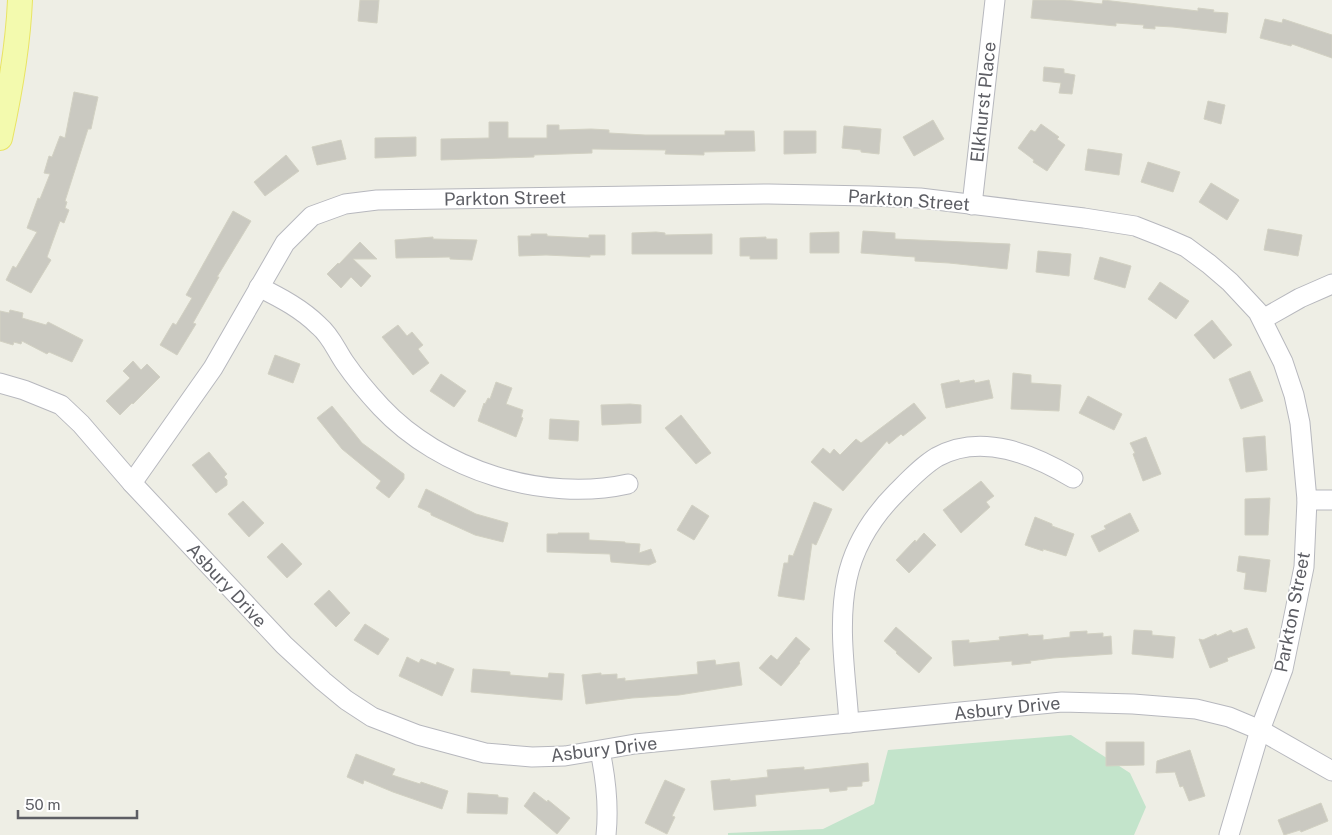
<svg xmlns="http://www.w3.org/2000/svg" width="1332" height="835" font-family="'Public Sans',sans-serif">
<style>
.green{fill:#c3e4cb}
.building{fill:#cac9c1;stroke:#d2d1c3}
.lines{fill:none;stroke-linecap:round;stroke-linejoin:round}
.minor-casing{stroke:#b7b8be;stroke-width:21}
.major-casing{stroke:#e9e463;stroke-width:26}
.minor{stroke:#fff;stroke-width:19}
.major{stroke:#f3faae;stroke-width:24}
.labels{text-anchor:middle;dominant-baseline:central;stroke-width:4;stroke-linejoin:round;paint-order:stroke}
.street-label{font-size:18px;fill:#5d5e64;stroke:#fff}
</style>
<rect width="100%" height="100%" fill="#eeeee5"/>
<path class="green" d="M1071,735L1130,773L1146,807L1134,835H728V833L823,829L874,804L888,750Z"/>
<g class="building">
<path d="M360,0H379L377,23L358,21Z"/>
<path d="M1033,0H1065L1102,4L1103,0L1198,11V8L1214,10L1213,12L1228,13L1226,33L1173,27L1155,26V29L1143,28L1144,25L1116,23V26L1031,18Z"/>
<path d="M1265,19L1282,23L1283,19L1332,35V58L1292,44L1291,46L1260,38Z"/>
<path d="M1044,67L1064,69V73L1075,75L1072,94L1059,93L1061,83L1043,81Z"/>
<path d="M74,92L98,97L94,115L91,129H88L65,201L67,202L65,208L69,210L64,223L60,221L47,257L51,260L31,293L6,280L13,266L16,268L37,232L27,228L38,198L40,199L50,174L44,173L49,156L52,157L60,136L65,138Z"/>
<path d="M1208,101L1225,105L1221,124L1204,119Z"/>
<path d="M933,120L944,139L914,156L903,137Z"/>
<path d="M489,122H508V138H547V125H559V130L591,129L609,130V133L645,135H725V131H754L755,151L704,152V155L665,154L666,150L592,149V153L534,155V157L441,160V139L489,138Z"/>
<path d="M1041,124L1059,137L1057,139L1065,145L1047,171L1033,162L1034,160L1018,148L1031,130L1035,132Z"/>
<path d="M844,126L881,129L879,154L861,152V150L842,148Z"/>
<path d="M784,131H816V153L784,154Z"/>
<path d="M416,137V156L375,158V138Z"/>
<path d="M341,140L346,159L317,165L312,147Z"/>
<path d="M1088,149L1122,154L1119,175L1085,170Z"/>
<path d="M286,155L299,171L265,196L254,182Z"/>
<path d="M1148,162L1180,172L1173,192L1141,182Z"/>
<path d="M1211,183L1239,200L1227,220L1199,202Z"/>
<path d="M233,211L251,221L217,277H219L193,323L196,324L177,355L160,345L173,323L176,325L192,298L186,295Z"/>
<path d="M1268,229L1302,235L1298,256L1264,250Z"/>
<path d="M863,231L895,233V239L1010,244L1007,269L949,263L915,261V257L861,253Z"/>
<path d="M656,232L665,233V235L712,234V254H632V233Z"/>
<path d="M839,232V253H810V233Z"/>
<path d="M531,234H547V236L589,238V235H605V255H590V257L546,255L519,256L518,236H531Z"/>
<path d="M433,237V239L477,240L472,260L450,259V257L396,258L395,240Z"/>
<path d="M766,237V239H777V259H750V256H740V238Z"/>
<path d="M360,242L377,259H353L371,276L361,287L351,277L341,288L327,274L338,263L339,264Z"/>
<path d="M1038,251L1071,254L1069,276L1036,272Z"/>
<path d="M1100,257L1131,266L1125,288L1094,279Z"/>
<path d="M1160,282L1189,301L1176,319L1148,299Z"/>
<path d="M10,310L23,313L22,318L46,325L48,322L83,340L72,362L49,352L47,354L22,341L21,344L14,342L13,345L0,341V311L9,313Z"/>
<path d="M1212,320L1232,345L1214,359L1194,335Z"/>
<path d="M398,325L407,336L412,332L423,345L418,349L429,363L413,375L382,337Z"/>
<path d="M275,355L300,364L293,383L268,374Z"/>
<path d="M133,361L141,370L147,364L160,377L133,404L132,403L120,415L106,401L130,378L123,371Z"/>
<path d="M1250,371L1263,401L1241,409L1229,379Z"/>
<path d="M1013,373L1031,375V383L1061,385L1059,411L1011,409Z"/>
<path d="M441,374L466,391L454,407L430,391Z"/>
<path d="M959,380L960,383L974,380L975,383L989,380L993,398L946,408L941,384Z"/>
<path d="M496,382L512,388L506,404L523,410L521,417L523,418L516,437L478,421L484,403L485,404L488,398L490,399Z"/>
<path d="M1088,396L1122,414L1114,430L1079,413Z"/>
<path d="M914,403L926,418L903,436L901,434L889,444L887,441L843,491L811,462L823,448L830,454L834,449L840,455L856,439L861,443Z"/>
<path d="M630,404L641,405V423L602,425L601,405Z"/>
<path d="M332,406L362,443L404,474V479L389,498L376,488L381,481L342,449L317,418Z"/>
<path d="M681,415L711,453L696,464L665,428Z"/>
<path d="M550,419L579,421L578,441L549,439Z"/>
<path d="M1265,436L1267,470L1246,472L1243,438Z"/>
<path d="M1146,437L1161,474L1143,481L1133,454L1135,453L1130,443Z"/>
<path d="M209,452L227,474L224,477L227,480V485L216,493L192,465Z"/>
<path d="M981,481L994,496L986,502L990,507L961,533L943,510Z"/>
<path d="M426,489L476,514L508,523L503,542L475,535L431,515V513L418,507Z"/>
<path d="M1270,498L1268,535H1245V499Z"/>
<path d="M243,501L264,523L249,537L228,514Z"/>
<path d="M814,502L832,509L816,545L812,543L804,600L778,596L784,563H788L789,555L793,556Z"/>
<path d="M692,505L709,516L694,540L677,530Z"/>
<path d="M1130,513L1139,531L1099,552L1091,536L1106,529L1104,526Z"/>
<path d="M1035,517L1052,524V526L1074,534L1066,556L1043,549V551L1025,545Z"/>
<path d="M558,533H589V540L625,542V543L640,544L639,553L651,549L656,562L649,565L611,562L610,554L547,552V534H558Z"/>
<path d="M924,533L936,545L909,573L896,560L915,540L916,542Z"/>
<path d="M282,543L302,564L287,578L267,557Z"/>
<path d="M1239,556L1270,560L1266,592L1244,589L1246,573L1237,571Z"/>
<path d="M329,590L350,613L336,627L314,604Z"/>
<path d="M365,624L389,639L378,655L354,640Z"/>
<path d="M896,627L932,658L919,673L896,653L897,652L884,641Z"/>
<path d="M1247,628L1255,648L1227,658L1228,661L1210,668L1199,639L1203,640L1216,634L1217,636L1231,630L1233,633Z"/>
<path d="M1134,630L1152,631V635L1175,637L1173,658L1132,654Z"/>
<path d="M1087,631V634L1103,633V637L1111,636L1112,654L1053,658L1030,661L1031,663L1012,665V661L954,666L952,641L969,640V643L1000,640L999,637L1028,634V636L1043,635V640L1070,637V632Z"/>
<path d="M796,637L810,649L799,662L800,663L781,686L759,668L771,655L777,660Z"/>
<path d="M407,657L419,663L421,659L436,665L437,662L454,669L442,696L399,676Z"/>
<path d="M715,660L716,665L739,662L742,685L679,695L632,698L586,704L582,675L601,673V675L617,674V679L625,678V681L698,674L697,662Z"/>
<path d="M473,669L510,672V675L548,678L549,673L564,674L562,700L471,692Z"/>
<path d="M1106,742H1144V765L1106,766Z"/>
<path d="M1190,750L1205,796L1189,801L1183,786L1180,787L1175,772L1156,773L1157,761Z"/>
<path d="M356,754L395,769L392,775L420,784L421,782L448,791L442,809L393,792L364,780L363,784L347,777Z"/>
<path d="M868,763L869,781L862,782V786L847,787V790L830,792L829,788L755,795L756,806L714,810L711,781L730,779V781L768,777L767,770L804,767V770Z"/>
<path d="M665,780L685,789L672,816L675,817L667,834L645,823Z"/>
<path d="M534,792L547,802L548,800L570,818L557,834L524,806Z"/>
<path d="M468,793L498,795V797L508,798L507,814L467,813Z"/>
<path d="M1321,803L1328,821L1301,832L1300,830L1284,835L1278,820Z"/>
</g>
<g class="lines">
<g class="minor-casing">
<g id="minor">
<path d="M972,205L995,0"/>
<path d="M259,287C281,298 302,309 319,326C331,336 336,350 345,363C356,379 368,393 381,407C440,470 544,503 628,484"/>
<path d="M1263,319L1300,298L1332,284"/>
<path d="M0,383L24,390L61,405L81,424L132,483L284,645L323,681L346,700L372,717L418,735L485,753L532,757L565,756L635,744L1062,702L1133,704L1196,709L1229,717L1260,730L1332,771"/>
<path d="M132,483L213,368L285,243L312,216L345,204L377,200L445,199L769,194L869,196L920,198L1084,218L1135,226L1163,237L1186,247L1209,264L1230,282L1258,312L1283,362L1294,395L1300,423L1307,500L1304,567L1283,669L1260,730L1229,835"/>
<path d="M1307,500H1332"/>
<path d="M849,723C846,676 837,626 847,579C854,546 873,516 897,492C910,479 922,466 937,457C982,432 1034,455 1073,478"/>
<path d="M600,751C606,779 609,806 606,835"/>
</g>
</g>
<g class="major-casing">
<path id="major" d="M0,138C10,92 18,47 20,0"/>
</g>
<use href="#minor" class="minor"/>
<use href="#major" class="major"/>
</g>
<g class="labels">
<g class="street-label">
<text transform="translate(983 102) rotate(-84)">Elkhurst Place</text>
<text transform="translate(505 198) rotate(-1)">Parkton Street</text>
<text transform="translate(909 200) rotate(4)">Parkton Street</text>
<text transform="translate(227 585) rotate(47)">Asbury Drive</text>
<text transform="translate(1292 612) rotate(-79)">Parkton Street</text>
<text transform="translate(1007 708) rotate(-6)">Asbury Drive</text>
<text transform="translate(604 749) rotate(-7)">Asbury Drive</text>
</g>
</g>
<path d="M18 810v8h119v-8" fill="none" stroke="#5d5e64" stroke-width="2.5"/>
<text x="25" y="810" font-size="15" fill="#5d5e64" stroke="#ffffff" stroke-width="4" paint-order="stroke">50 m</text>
</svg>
